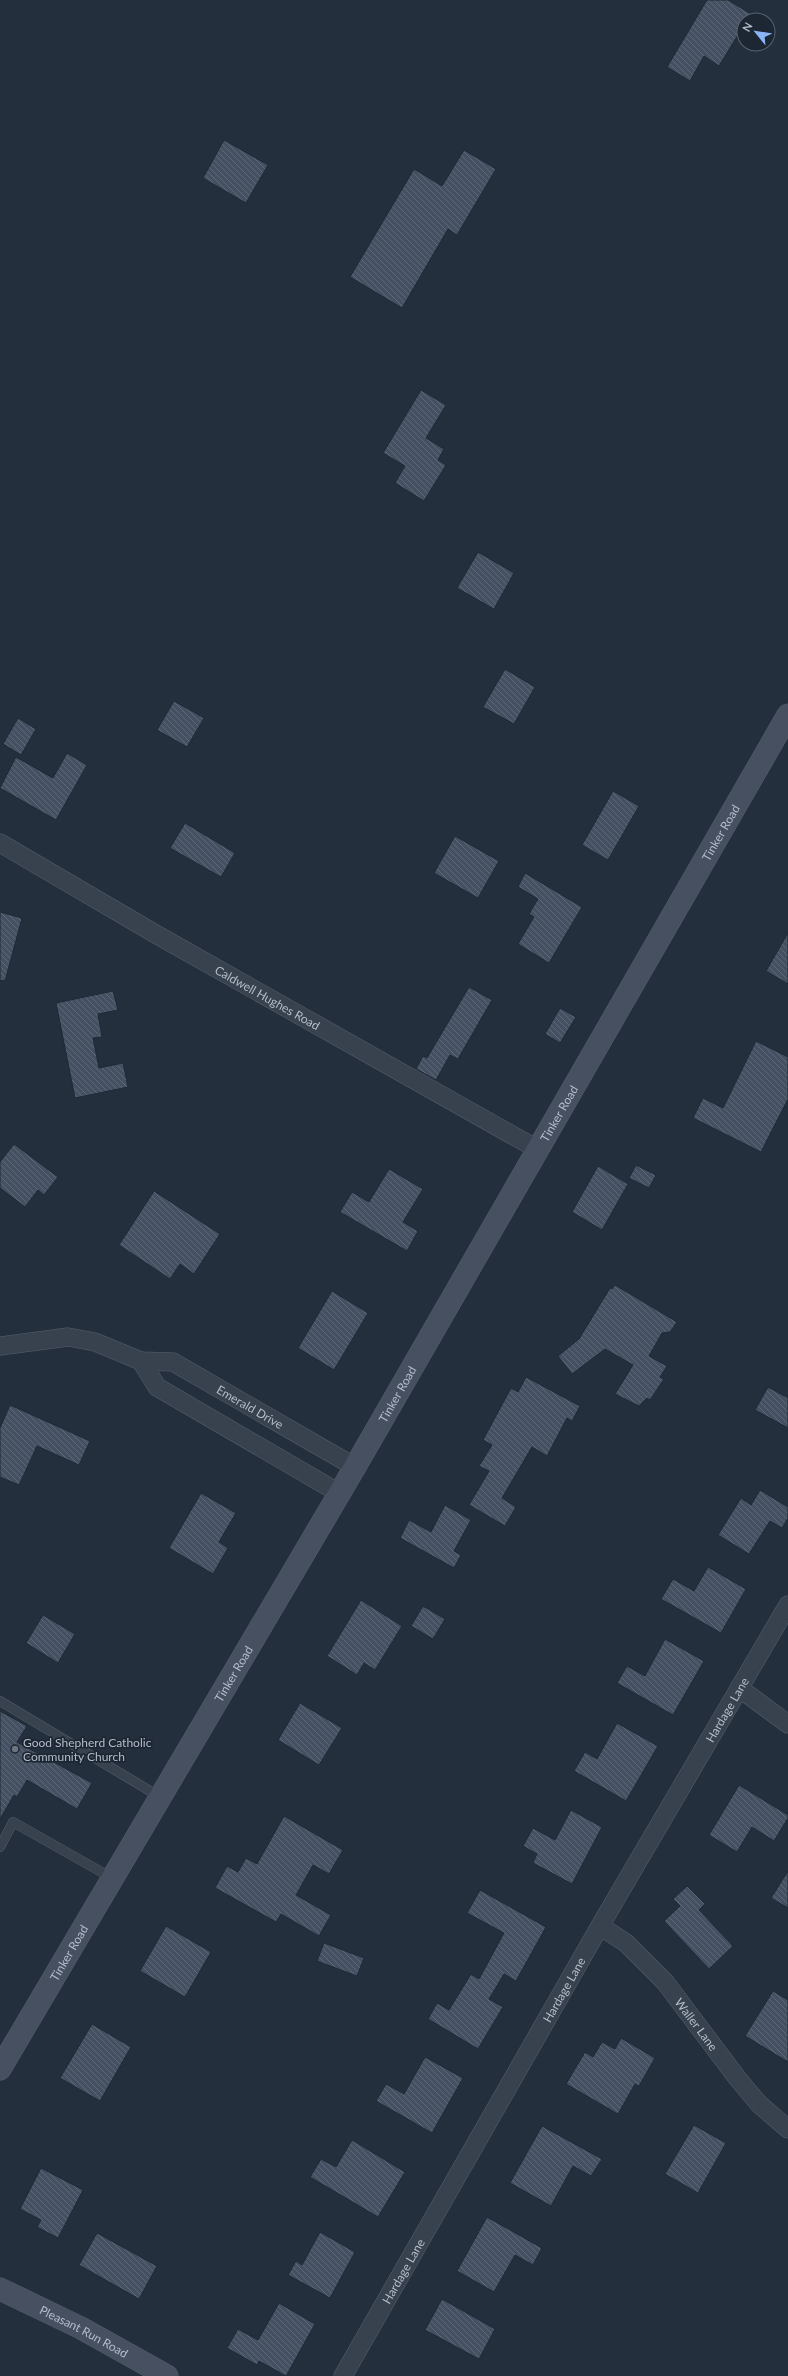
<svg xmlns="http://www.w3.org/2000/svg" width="788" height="2376" font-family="Lato,sans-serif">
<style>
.building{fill:url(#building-back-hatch);stroke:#1f2835}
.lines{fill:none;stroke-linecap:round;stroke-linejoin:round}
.lane-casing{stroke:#565f6c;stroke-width:10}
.street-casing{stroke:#565f6c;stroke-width:19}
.secondary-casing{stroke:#565f6c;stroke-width:23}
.lane{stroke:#38414e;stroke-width:9}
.street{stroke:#38414e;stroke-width:18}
.secondary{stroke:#465061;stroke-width:22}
.worship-dot{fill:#6b7280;stroke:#1d2633;stroke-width:1.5}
.labels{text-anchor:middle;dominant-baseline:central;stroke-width:3.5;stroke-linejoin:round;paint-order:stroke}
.street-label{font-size:12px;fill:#b4bcc9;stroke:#1d2633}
.poi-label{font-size:12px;fill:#b4bcc9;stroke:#1d2633;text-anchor:start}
</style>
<defs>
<pattern id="building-back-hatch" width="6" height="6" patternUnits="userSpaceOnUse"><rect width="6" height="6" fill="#455162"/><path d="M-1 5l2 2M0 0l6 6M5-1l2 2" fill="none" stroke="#5d6877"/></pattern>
</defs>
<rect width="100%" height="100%" fill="#242f3e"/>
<g class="building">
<path d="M707,0H728L751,14L747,20H744V25L719,66L704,56L690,81L667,67Z"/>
<path d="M224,140L268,165L246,203L203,178Z"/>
<path d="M464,150L496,169L457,235L448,229L402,308L350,277L414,169L442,186Z"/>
<path d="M421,390L446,405L426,438L444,449L438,460L446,465L424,501L395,483L405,466L383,453Z"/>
<path d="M478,552L514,573L494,609L457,588Z"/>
<path d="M505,669L535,687L514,724L483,707Z"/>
<path d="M174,701L204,718L187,747L157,730Z"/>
<path d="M18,718L36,729L21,755L3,744Z"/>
<path d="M67,753L87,765L56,820L0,788L16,757L53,778Z"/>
<path d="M613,791L639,806L608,860L582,845Z"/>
<path d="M185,823L235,853L221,877L170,848Z"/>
<path d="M455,836L499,861L478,898L434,873Z"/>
<path d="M525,873L582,907L549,963L518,944L534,917L529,914L538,899L518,887Z"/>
<path d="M0,912L22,918L5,981L0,980Z"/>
<path d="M788,933V984L766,971Z"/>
<path d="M469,987L492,1000L458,1059L450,1055L436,1080L416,1069L423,1056L427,1058Z"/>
<path d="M113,991L118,1010L98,1014L102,1037L93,1038L99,1068L123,1063L128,1087L75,1098L56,1003Z"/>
<path d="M560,1008L576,1017L560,1043L545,1034Z"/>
<path d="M756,1041L788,1057V1099L761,1152L693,1118L703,1098L723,1108Z"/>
<path d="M14,1144L58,1177L44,1195L38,1190L25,1207L0,1188V1162Z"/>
<path d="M636,1165L656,1175L649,1188L629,1178Z"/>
<path d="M598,1166L628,1184L602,1230L572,1212Z"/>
<path d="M389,1169L423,1189L403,1222L418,1231L407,1251L340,1212L352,1192L369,1202Z"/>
<path d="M154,1191L220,1234L194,1274L180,1264L170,1279L119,1245Z"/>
<path d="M615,1285L677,1322L670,1332L662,1333L649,1356L667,1366L660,1377L664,1379L650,1400L647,1398L639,1406L615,1394L633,1365L605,1349L572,1374L558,1356L579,1339L610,1288L612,1289Z"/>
<path d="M332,1291L368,1313L334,1370L298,1348Z"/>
<path d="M526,1377L580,1406L572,1421L567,1418L547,1456L532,1447L502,1498L516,1507L505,1526L469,1505L489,1471L479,1466L492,1445L483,1440L511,1388L518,1392Z"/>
<path d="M768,1387L788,1398V1428L755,1410Z"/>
<path d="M10,1405L90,1441L79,1465L37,1446L19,1485L0,1477V1428Z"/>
<path d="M760,1490L788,1507V1518L782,1528L770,1521L749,1554L718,1535L741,1498L751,1505Z"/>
<path d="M201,1493L236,1513L219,1542L228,1548L213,1574L169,1548Z"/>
<path d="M445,1505L471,1520L454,1551L461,1555L454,1568L400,1538L409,1520L431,1532Z"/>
<path d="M708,1567L746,1589L721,1633L661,1599L673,1579L694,1591Z"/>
<path d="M361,1600L402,1626L375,1670L364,1663L357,1675L327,1656Z"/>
<path d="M423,1606L445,1619L433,1639L411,1626Z"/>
<path d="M43,1615L75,1634L58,1663L26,1643Z"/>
<path d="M665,1639L704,1661L673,1715L617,1683L627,1666L645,1676Z"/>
<path d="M300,1703L342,1728L319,1765L278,1740Z"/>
<path d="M0,1711L27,1726L17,1742L92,1783L77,1809L27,1780L17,1797L14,1795L0,1819Z"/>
<path d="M617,1723L658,1746L626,1801L574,1771L585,1752L597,1759Z"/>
<path d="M739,1785L788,1815V1818L774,1841L752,1827L737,1852L709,1835Z"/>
<path d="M571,1810L602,1827L572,1884L533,1863L537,1854L523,1846L533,1828L555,1840Z"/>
<path d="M284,1816L343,1850L329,1874L313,1865L296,1895L331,1915L319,1936L281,1914L276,1922L215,1888L227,1866L238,1872L246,1858L257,1864Z"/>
<path d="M788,1871V1908L771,1898Z"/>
<path d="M687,1886L705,1904L699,1910L733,1946L709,1969L664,1921L680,1906L673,1899Z"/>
<path d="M480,1890L546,1927L516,1981L504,1974L489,1999L503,2007L478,2049L428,2019L437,2003L449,2010L471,1974L479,1979L504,1933L467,1913Z"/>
<path d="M166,1926L211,1952L185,1997L140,1971Z"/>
<path d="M324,1943L364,1958L357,1976L317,1961Z"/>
<path d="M773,1991L788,2000V2062L745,2036Z"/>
<path d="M92,2024L131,2047L100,2101L60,2078Z"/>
<path d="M621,2038L655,2058L639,2086L635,2084L618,2114L566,2084L585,2052L593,2057L602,2042L615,2049Z"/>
<path d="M425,2057L463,2078L432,2133L376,2101L386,2084L404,2094Z"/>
<path d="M694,2125L726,2143L698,2193L665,2174Z"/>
<path d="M542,2126L602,2159L591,2176L573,2166L551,2206L510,2183Z"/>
<path d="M352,2140L405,2172L378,2217L310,2177L321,2159L336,2167Z"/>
<path d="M41,2168L83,2190L58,2238L37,2227L41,2220L20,2209Z"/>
<path d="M487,2217L542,2248L533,2265L515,2255L494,2292L457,2271Z"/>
<path d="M320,2232L355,2252L330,2298L288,2275L296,2261L302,2265Z"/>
<path d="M97,2233L157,2266L139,2299L79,2265Z"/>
<path d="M442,2299L495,2329L479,2359L425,2330Z"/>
<path d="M279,2303L315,2324L286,2376L259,2361L257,2365L227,2348L238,2329L258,2340Z"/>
</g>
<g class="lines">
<g class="lane-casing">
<g id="lane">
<path d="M0,1701L160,1797"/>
<path d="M0,1847L13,1822L112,1878"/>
</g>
</g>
<g class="street-casing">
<g id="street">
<path id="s1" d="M0,843L159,936L537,1149"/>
<path id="s2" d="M0,1346L68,1337L95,1342L141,1361L173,1362L355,1467"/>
<path d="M141,1361L157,1387L339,1493"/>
<path d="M739,1688L788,1724"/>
<path id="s3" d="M600,1926L626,1943L665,1982L738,2079L759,2104L788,2129"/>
<path id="s4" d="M343,2376L600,1926L788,1605"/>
</g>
</g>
<g class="secondary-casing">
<g id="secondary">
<path id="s5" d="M0,2069L355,1467L788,715"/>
<path id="s6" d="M0,2289L81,2328L167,2376"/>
</g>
</g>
<use href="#lane" class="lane"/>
<use href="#street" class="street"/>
<use href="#secondary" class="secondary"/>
</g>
<circle class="worship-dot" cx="15" cy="1749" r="4"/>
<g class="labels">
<g class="street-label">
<text stroke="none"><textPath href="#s5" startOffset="1431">Tinker Road</textPath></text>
<text stroke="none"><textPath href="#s1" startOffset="309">Caldwell Hughes Road</textPath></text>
<text stroke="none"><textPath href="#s5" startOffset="1107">Tinker Road</textPath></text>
<text stroke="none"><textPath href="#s5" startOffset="783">Tinker Road</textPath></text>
<text stroke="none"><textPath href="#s2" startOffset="267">Emerald Drive</textPath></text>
<text stroke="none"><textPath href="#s5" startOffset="459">Tinker Road</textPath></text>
<text stroke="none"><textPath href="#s4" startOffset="769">Hardage Lane</textPath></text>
<text stroke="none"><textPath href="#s5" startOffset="135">Tinker Road</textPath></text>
<text stroke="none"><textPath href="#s4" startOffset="445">Hardage Lane</textPath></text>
<text stroke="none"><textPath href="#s3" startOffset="139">Waller Lane</textPath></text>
<text stroke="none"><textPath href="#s4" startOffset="121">Hardage Lane</textPath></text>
<text stroke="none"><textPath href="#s6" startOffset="94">Pleasant Run Road</textPath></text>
</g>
<g class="poi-label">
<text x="23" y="1742">Good Shepherd Catholic<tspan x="23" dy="14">Community Church</tspan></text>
</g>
</g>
<g transform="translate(756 32) rotate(300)"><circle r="19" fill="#1d2633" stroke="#59626f"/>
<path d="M0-3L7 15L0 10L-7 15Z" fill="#8ab4f8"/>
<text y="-6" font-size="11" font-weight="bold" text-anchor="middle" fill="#b4bcc9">N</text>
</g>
</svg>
